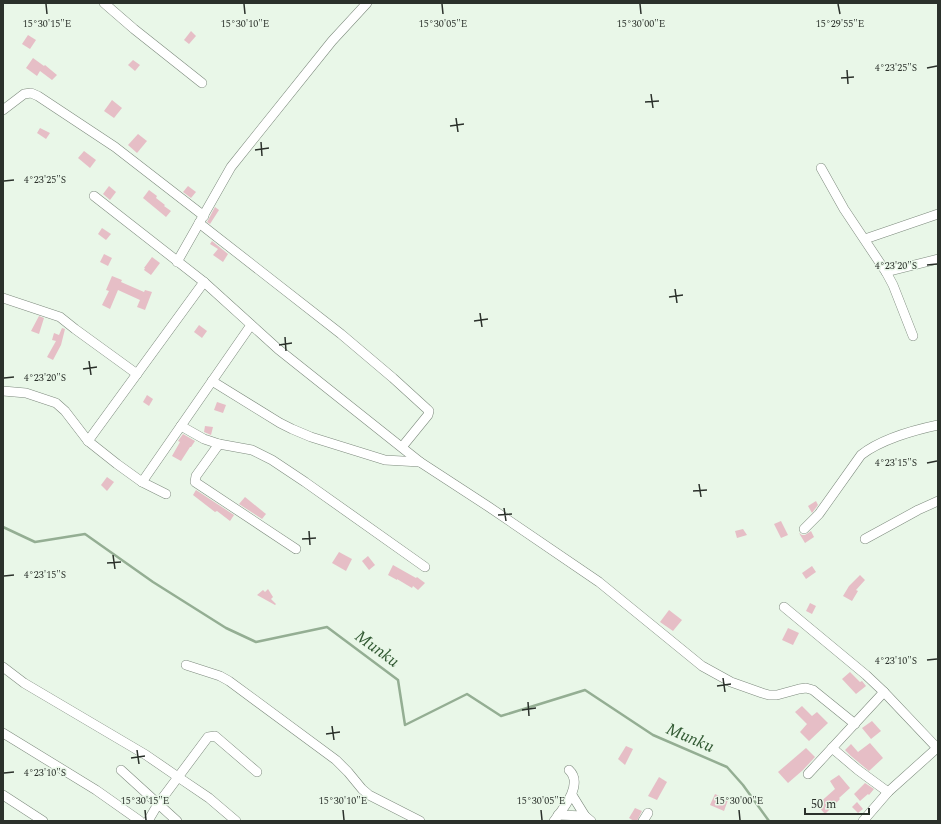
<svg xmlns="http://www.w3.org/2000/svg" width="941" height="824" font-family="Spectral,serif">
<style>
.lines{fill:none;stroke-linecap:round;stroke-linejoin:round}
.stream{stroke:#94ae93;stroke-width:2.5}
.building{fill:#e6bec6}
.street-casing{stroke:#7d8a7d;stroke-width:10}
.street{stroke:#fff;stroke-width:9}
.ticks{fill:none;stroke:#2b312b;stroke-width:1.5}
.labels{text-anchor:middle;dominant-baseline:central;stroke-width:3;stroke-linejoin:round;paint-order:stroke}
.water-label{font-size:17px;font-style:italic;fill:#325a33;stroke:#e9f7e8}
.ticks-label{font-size:10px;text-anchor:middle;fill:#2b312b;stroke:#e9f7e8;stroke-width:3;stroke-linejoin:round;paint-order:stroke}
</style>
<rect width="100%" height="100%" fill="#e9f7e8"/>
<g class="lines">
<path class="stream" d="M3,527L35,542L85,534L153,582L226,628L256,642L327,627L398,680L405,725L467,694L501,716L585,690L653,735L727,767L743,785L769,821"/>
</g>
<g class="building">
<path d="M191,31L196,36L189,44L184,40Z"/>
<path d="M28,35L36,40L30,49L22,44Z"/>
<path d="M33,58L44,66L45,65L57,75L52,80L40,71L37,76L26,68Z"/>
<path d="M133,60L140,65L135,71L128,65Z"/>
<path d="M112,100L122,108L114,118L104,111Z"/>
<path d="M40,128L50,133L46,139L37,133Z"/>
<path d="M138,134L147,141L137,153L128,145Z"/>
<path d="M84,151L96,160L90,168L78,158Z"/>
<path d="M109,186L116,192L110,200L103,194Z"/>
<path d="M188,186L196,192L191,198L183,192Z"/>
<path d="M149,190L157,196L156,198L165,205L164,206L171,211L166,217L143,198Z"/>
<path d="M215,207L219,210L210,224L207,222Z"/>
<path d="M102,228L111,234L106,240L98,234Z"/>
<path d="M212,241L228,254L223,262L213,255L218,249L210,244Z"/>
<path d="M104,254L112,258L108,266L100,262Z"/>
<path d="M152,257L160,263L151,275L144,270L145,268H144Z"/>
<path d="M112,276L122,280L121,282L144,292L145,290L152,292L145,310L137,307L140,300L118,290L110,309L102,305L109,291L106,290Z"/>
<path d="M39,316L44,318L39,334L31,331Z"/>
<path d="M199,325L207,331L202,338L194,332Z"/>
<path d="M62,328L65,329L61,345L53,360L47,357L56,341L52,340L54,333L59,335Z"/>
<path d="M147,395L153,399L149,406L143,402Z"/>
<path d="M217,402L226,405L223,413L214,410Z"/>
<path d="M205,426L213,427L211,435L204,432Z"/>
<path d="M183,434L195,441L191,447H190L181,461L172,456L180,442L178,441Z"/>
<path d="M107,477L114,482L107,491L101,485Z"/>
<path d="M196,490L234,515L230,521L217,511L215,512L193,495Z"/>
<path d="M245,497L266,514L262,519L239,504Z"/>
<path d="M816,501L818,505L812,513L808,506Z"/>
<path d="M781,521L788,535L781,538L774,524Z"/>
<path d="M743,529L747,535L737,538L735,531Z"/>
<path d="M811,531L814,537L805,543L799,533L802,535H805Z"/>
<path d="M339,552L352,559L346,571L332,563Z"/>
<path d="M368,556L375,565L369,570L362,561Z"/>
<path d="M393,565L416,578L417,577L425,583L418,590L413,586L412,588L397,579V580L388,575Z"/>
<path d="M812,566L816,572L806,579L802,573Z"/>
<path d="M860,575L865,580L856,590L858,591L852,601L843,596L849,586Z"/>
<path d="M268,589L273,597L271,599L276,604L275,605L257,595L263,590L265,592Z"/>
<path d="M810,603L816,606L812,614L806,611Z"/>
<path d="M669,610L682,620L673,631L660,622Z"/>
<path d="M788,628L799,633L793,645L782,640Z"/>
<path d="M850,672L860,682L862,681L866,686L856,694L842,679Z"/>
<path d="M802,706L812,716L817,712L828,723L809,741L800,732L807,724L795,712Z"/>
<path d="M872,721L881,731L871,739L862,728Z"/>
<path d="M870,743L883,758L869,771L851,756L845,750L851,744L858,752Z"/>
<path d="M626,746L633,749L625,765L618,759Z"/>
<path d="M806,748L815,757L803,770L788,783L778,772Z"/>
<path d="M839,775L850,788L839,798L840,799L825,814L817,805L835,789L830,781Z"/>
<path d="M659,777L667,782L657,800L648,796Z"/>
<path d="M865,783L874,789L869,795L868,794L860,801L854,794Z"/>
<path d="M715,794L728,800L724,811L710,805Z"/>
<path d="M857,802L863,809L858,813L852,807Z"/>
<path d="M635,808L642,811L637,821H634L629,818Z"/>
</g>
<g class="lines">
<g class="street-casing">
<g id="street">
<path d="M104,3L134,29L202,83"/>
<path d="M3,110L24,94L31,93L38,96L115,147L204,216"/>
<path d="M821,168L844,209L886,272L893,285L913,336"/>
<path d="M94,196L204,282L278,349L420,462L489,507L599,582L702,666L731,682L762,693L769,695H777L799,689L806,688L813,690L855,724"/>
<path d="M199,223L341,334L393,378L427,409L429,411L428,415L402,447"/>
<path d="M865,239L938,214"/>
<path d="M177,262L231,167L332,41L367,3"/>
<path d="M886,272L938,259"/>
<path d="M3,298L60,317L75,329L137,374"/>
<path d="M212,381L280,423L292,429L311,437L385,460L420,462"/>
<path d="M3,391L26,393L56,403L65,411L88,441L117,464L142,482L166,494"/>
<path d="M181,426L204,439L219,444L252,450L272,460L305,482L425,567"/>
<path d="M88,441L204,282"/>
<path d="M219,444L196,476L195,482L296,549"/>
<path d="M142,482L251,325"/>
<path d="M804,529L819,514L861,455C880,440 914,430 938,425"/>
<path d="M865,539L918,510L938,501"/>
<path d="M784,607L866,675L884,692L938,749"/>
<path d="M186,665L220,676L229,681L336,760L348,772L362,789L369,795L420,821"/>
<path d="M3,667L24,683L146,755L178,777L209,798L236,821"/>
<path d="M3,733L96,790L140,821"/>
<path d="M832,748L858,770L888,792"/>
<path d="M121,770L177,821"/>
<path d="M808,774L884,692"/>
<path d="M3,795L43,821"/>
<path d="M572,795L585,816"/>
<path d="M558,815L585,816L591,821"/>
<path d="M148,821L158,804L208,737L215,736L257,772"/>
<path d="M554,821C563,809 584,784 569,770"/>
<path d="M643,821L648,813"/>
<path d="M863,821L888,792L937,748"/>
</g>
</g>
<use href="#street" class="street"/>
</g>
<path class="ticks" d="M46,4L47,14M244,4L245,14M442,4L443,14M640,4L641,14M838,4L840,14M927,68L937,66M847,70L848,84M841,78L854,77M651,94L653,108M645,102L659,101M456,118L458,132M450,126L464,124M261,142L262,156M255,150L269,148M4,181L14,180M927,265L937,264M675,289L677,303M669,297L683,295M480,313L482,327M474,321L488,319M285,337L286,351M279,345L292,343M89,361L91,375M83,369L97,367M4,378L14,377M927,463L937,461M699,484L701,497M693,491L707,490M504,508L506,521M498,515L512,514M309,531L310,545M302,539L316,538M113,555L115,569M107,563L121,562M4,576L14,575M927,660L937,659M723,678L725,692M717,686L731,684M528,702L529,716M522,710L536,708M332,726L334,740M326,734L340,732M137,750L139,764M131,758L145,756M4,773L14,772M145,810L146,820M343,810L344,820M541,810L542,820M739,810L740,820"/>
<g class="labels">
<g class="water-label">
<text transform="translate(377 649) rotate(36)">Munku</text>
<text transform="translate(690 738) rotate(23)">Munku</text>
</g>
</g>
<g class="ticks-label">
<text x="47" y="27">15°30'15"E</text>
<text x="245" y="27">15°30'10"E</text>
<text x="443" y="27">15°30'05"E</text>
<text x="641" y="27">15°30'00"E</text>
<text x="840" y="27">15°29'55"E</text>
<text x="896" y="71">4°23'25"S</text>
<text x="45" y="183">4°23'25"S</text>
<text x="896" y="269">4°23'20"S</text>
<text x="45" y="381">4°23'20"S</text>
<text x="896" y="466">4°23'15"S</text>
<text x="45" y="578">4°23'15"S</text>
<text x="896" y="664">4°23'10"S</text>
<text x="45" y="776">4°23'10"S</text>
<text x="145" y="804">15°30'15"E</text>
<text x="343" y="804">15°30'10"E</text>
<text x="541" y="804">15°30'05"E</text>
<text x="739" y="804">15°30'00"E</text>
</g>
<rect width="941" height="824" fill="none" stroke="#2b312b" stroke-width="8"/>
<path d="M805 808v6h64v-6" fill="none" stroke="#2b312b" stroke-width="2"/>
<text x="811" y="808" font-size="12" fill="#2b312b" stroke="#e9f7e8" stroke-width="3" paint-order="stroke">50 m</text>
</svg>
